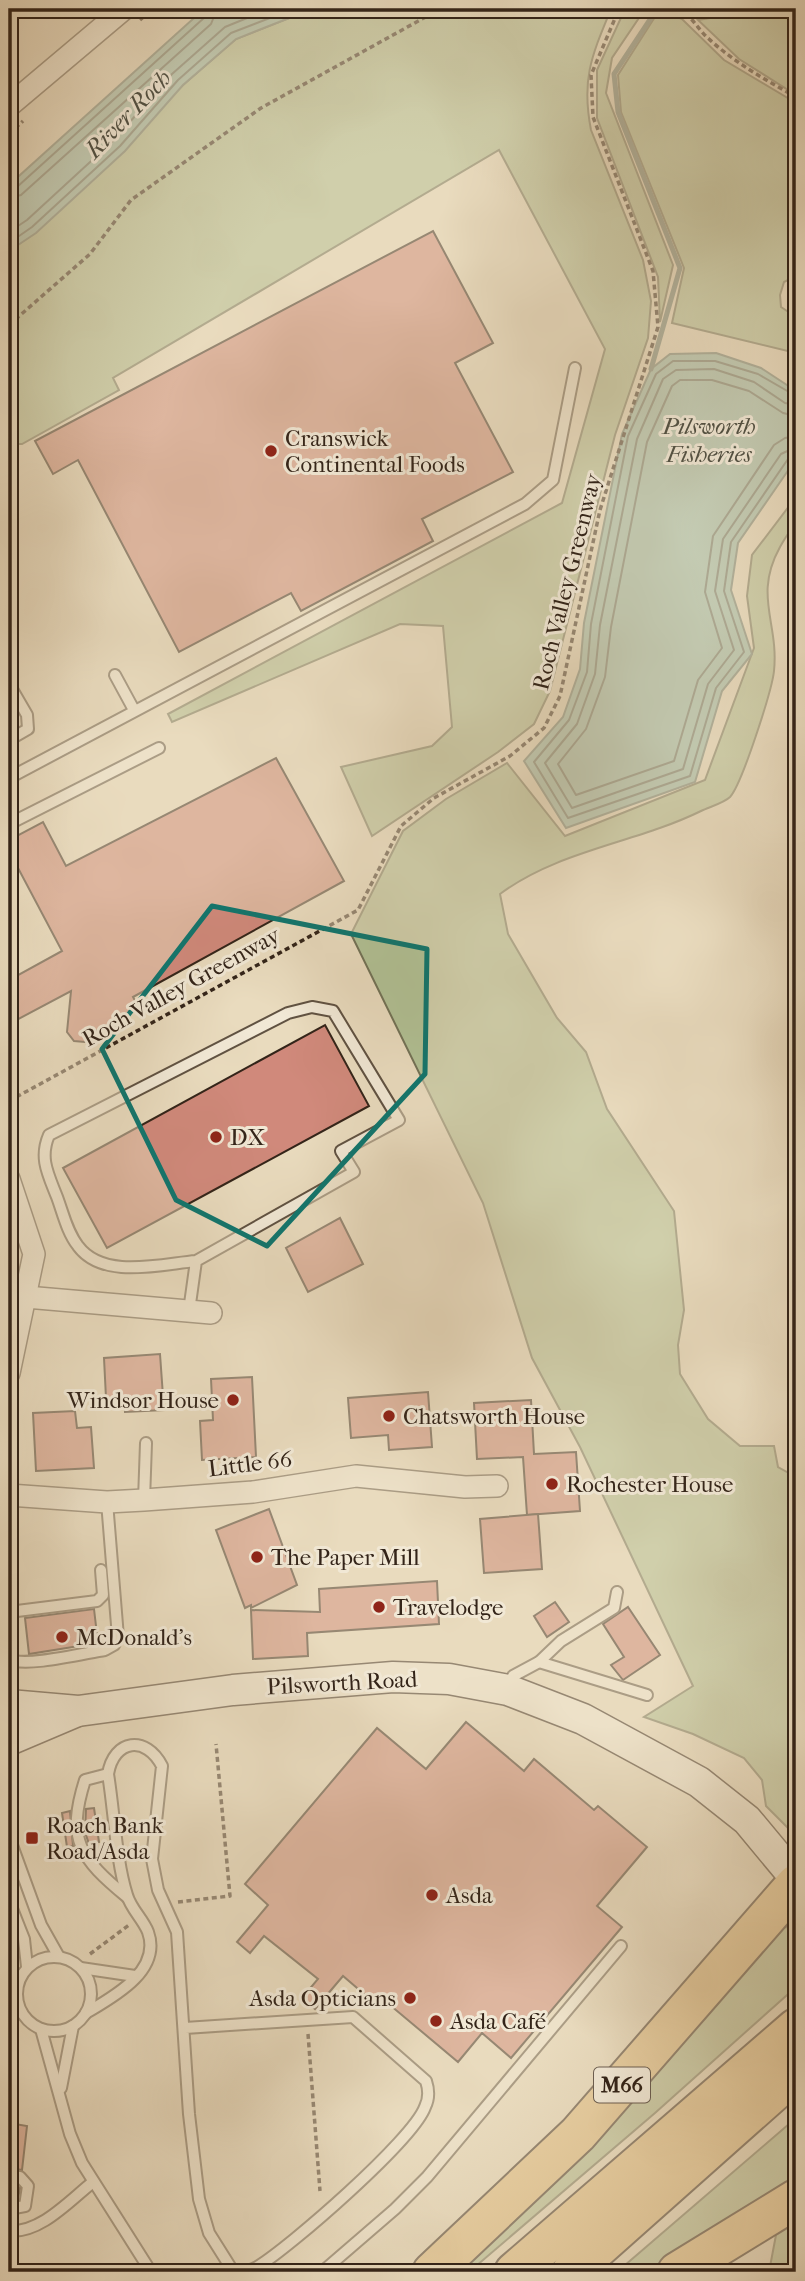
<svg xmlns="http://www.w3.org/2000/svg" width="805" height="2281" font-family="'IM FELL French Canon',serif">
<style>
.green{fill:#b1c195;stroke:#727257;stroke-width:2}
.water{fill:#99bcab;stroke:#707f71;stroke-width:2}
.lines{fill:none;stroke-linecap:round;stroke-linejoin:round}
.shore{stroke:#667062;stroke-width:2}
.stream{stroke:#707f71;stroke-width:5}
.building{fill:#d0897b;stroke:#332419;stroke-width:2}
.lane-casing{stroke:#605242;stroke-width:14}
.street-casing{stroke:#605242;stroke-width:24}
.secondary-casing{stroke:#332419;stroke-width:33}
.highway-casing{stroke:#332419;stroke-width:42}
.path{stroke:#332419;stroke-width:3.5;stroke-dasharray:5 3.5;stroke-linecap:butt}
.lane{stroke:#f1e8d5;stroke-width:10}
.street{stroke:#f1e8d5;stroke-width:21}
.secondary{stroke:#f1e8d5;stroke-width:30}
.highway{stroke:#e4be7f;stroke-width:38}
.marked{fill:none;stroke:#0f766e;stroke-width:5;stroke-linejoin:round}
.poi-dot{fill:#8f2418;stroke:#f1e8d5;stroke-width:2.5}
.labels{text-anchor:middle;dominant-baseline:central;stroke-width:6;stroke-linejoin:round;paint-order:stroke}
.shield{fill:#f1e8d5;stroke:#6c5f51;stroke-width:2}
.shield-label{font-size:21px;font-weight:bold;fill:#332419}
.poi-label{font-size:23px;fill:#332419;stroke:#f1e8d5;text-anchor:start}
.street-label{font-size:23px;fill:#332419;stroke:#f1e8d5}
.water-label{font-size:24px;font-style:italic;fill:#525245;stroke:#f1e8d5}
</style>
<rect width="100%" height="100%" fill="#e9dbbe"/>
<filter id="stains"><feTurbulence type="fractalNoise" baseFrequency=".00286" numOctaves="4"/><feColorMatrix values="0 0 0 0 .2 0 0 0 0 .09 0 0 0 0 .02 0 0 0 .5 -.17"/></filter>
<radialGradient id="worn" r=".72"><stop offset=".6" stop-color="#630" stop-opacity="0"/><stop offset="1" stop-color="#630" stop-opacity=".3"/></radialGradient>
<g class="green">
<path d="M312,9H611C592,55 581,79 591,130L643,260L651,301L648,338L615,435L550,691L534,724L498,752L372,836L341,767L432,746L452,727L443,626L400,624L172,722L168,714L562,503L605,349L499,150L113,378L119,390L22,444H9V251L36,232L183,85L236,39Z"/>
<path d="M625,9H645L612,58L606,93L673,265L660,322L658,277L597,118V70Z"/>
<path d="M660,9L682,19L724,60L796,103V276L784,282L780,295L781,307L796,317V353L672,323L684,268L621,112L618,75Z"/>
<path d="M735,14L796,17V95L739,59L698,20Z"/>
<path d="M796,497V527C788,531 785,539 780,547C753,596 779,622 774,671C772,690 742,784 730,797C724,803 709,807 701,811C636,843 559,850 500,894L508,934L557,1018L586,1052L607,1109L674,1211L684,1310L678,1345L680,1374L708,1419L740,1446H774L778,1467L796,1477V1836L766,1806L762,1780L744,1758L693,1734L644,1717L693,1686L580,1447L532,1358L483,1203L351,934L403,831L446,799L507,763L565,836L705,780L754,648L747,596L752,555Z"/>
<path d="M785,1927L796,1929V1987L655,2113L469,2272H453L769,1938Z"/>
<path d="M796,2118V2187L659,2272H617Z"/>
<path d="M796,2223V2272H769L776,2235Z"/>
</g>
<g class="water">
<path d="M204,9H312L236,39L183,85L125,151L36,233L9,251V185Z"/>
<path d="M716,353L761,368L796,391V459L738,543L731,590L752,654L722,691L695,782L566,828L524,761L563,717L580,669L584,623L622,434L651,369L670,354Z"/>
</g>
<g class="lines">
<g class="shore">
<path d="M9,189L17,187L205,17L208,9"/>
<path d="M9,198L21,195L211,24L217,9"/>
<path d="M9,232L27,220L114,140L172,74L225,27L269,9"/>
<path d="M9,243L32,227L120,146L178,80L231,33L293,9"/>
<path d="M796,396L758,374L715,361H673L656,374L628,436L591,624L587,672L569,720L534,762L568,818L690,776L716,688L744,652L724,591L731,542L788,459L796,456"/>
<path d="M796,405L785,403L754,382L714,369L676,370L663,379L637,439L600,625L595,674L577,724L545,763L572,808L683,769L708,684L734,650L715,591L723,539L781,454L796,447"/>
<path d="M796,416L783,413L749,391L712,380H680L672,386L647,442L611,627L605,677L586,729L558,764L576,795L674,761L698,680L722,648L705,592L713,536L774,445L785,438L796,436"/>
</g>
<path class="stream" d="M651,369L680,268L618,112L614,74L657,9"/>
</g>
<g class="building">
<path d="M433,231L493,343L455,363L513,472L422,519L433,541L301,611L291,593L179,652L78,460L53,474L35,441Z"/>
<path d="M276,758L344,881L133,997L139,1008L94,1032L85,1042L74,1041L67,1032L71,991L9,1024V980L62,951L9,851V840L43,822L66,866Z"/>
<path d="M325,1025L369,1106L107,1248L63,1168Z"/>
<path d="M340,1218L363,1264L308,1292L286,1248Z"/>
<path d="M160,1354L164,1410L125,1412L124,1397L106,1398L104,1358Z"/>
<path d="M252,1377L256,1457L202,1460L200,1421L213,1420L211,1379Z"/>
<path d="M428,1392L432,1447L389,1450L388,1435L351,1438L348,1398Z"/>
<path d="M531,1400L534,1454L576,1452L580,1511L527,1515L523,1457L477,1459L474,1403Z"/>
<path d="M75,1411L77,1428L91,1427L94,1468L36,1471L33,1413Z"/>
<path d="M269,1509L297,1585L251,1608V1605L245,1608L216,1530Z"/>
<path d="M538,1514L542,1569L484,1573L480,1519Z"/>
<path d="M437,1581L439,1624L307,1633L308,1656L253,1659L251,1610L320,1612L319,1589Z"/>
<path d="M555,1602L569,1622L547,1637L534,1616Z"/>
<path d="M628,1607L660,1655L623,1680L611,1665L624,1657L603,1624Z"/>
<path d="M94,1609L98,1643L29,1654L25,1618Z"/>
<path d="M466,1722L524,1771L534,1759L594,1810L598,1806L647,1847L597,1906L622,1927L511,2058L482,2033L458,2062L384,2000L378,2006L343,1976L315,2009L302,1998L318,1979L264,1936L250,1953L237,1942L268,1905L245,1884L377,1728L426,1769Z"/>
<path d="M94,1808L99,1842L89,1844L85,1832L86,1809Z"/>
<path d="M70,1811L73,1846L67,1847L62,1813Z"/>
<path d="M9,2123L27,2126L22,2170L9,2168Z"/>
<path d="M9,2184L20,2188L18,2199H9Z"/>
</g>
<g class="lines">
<g class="lane-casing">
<g id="lane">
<path d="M115,675L134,710"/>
<path d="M9,684L27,715L28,729L9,740"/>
<path d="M9,778L525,504L553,480L575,368"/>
<path d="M9,824L159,748"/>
<path d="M189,1311L196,1261L354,1172L341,1151L399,1120L333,1011L312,1007L288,1013L49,1135C39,1158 48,1174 57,1197C63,1213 67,1232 78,1246C103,1280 161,1264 196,1261"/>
<path d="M144,1500L146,1443"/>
<path d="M9,1612L97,1601L103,1595L101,1570"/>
<path d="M9,1659C24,1668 85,1653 105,1650L114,1645L118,1637L107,1502"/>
<path d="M539,1662L647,1695"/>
<path d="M509,1688L513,1676L539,1662L561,1641L614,1608L617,1592"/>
<path d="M108,1774L85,1780C66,1840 80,1858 127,1897"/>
<path d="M9,1837L41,1925L59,1957"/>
<path d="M9,1901L24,1939L27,1967"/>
<circle cx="54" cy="1994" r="37"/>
<path d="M81,1968L135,1976"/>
<path d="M86,2013C113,1997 162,1971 148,1932C143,1919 131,1909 127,1895C116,1861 114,1810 108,1774C114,1739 146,1735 162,1766L152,1859L158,1890L177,1932L189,2114L199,2199L209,2233L231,2268L236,2271C243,2272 250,2271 257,2267C289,2248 413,2140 425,2107C429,2099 429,2090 426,2081L353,2017L185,2028"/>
<path d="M41,2029L70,2134L82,2163L151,2272"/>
<path d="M61,2088L73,2026"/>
<path d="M9,2176L20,2177L28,2186L25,2206L9,2209"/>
<path d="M9,2231C41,2233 69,2201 93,2182"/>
<path d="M322,2272L395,2209L427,2177L621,1946"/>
</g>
</g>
<g class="street-casing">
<g id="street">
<path d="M9,106L124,9"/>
<path d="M9,1179L34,1254L9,1373"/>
<path d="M26,1297L211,1313"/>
<path d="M9,1495L107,1502L144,1500L253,1492L356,1476L465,1487L497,1486"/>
</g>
</g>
<g class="secondary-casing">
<g id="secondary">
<path d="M9,1705L78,1711L233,1690L393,1677L449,1679L508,1690L583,1719L699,1782L747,1820L796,1879"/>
<path d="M9,1740L75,1712"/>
</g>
</g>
<g class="highway-casing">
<g id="highway">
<path d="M432,2272L578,2134L796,1884"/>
<path d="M514,2272L796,2028"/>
<path d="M571,2272L796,2072"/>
<path d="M677,2272L796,2199"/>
</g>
</g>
<g class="path">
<path d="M678,9C692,15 698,30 709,39C735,63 766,80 796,97"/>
<path d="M686,12L705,9"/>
<path d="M140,20L153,9"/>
<path d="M9,134L23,121"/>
<path d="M9,325L90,254L131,200L261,108L440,9"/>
<path d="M9,1101L358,910L401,826L434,798L510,756L544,728L560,696L600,510L658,327L653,271L593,117L591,75L619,9"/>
<path d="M178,1902L230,1896L216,1744"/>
<path d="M90,1954L129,1925"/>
<path d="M308,2034L320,2191"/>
</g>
<use href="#lane" class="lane"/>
<use href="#street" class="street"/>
<use href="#secondary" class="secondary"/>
<use href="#highway" class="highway"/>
</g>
<path d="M0 0H805V2281H0ZM212,906L427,949L425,1074L267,1246L176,1200L102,1049Z" fill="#e9dbbe" fill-opacity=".55" fill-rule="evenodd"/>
<path class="marked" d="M212,906L427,949L425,1074L267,1246L176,1200L102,1049Z"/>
<g class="poi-dot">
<circle cx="271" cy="451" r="7"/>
<circle cx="216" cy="1137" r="7"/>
<circle cx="233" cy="1400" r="7"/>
<circle cx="389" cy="1416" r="7"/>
<circle cx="552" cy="1484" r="7"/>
<circle cx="257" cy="1557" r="7"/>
<circle cx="379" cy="1607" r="7"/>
<circle cx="62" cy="1637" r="7"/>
<rect x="25" y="1831" width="14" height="14" rx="3.5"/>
<circle cx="432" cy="1895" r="7"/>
<circle cx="410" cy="1998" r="7"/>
<circle cx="436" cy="2021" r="7"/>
</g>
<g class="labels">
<rect class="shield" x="594" y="2067.5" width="56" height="35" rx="5"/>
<g class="shield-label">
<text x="622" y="2085">M66</text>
</g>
<g class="poi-label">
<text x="285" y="438">Cranswick<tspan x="285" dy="26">Continental Foods</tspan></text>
<text x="230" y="1137">DX</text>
<text x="219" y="1400" text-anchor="end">Windsor House</text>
<text x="403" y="1416">Chatsworth House</text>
<text x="566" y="1484">Rochester House</text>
<text x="271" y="1557">The Paper Mill</text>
<text x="393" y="1607">Travelodge</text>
<text x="76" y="1637">McDonald's</text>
<text x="46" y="1825">Roach Bank<tspan x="46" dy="26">Road/Asda</tspan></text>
<text x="446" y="1895">Asda</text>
<text x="396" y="1998" text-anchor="end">Asda Opticians</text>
<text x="450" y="2021">Asda Café</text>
</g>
<g class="street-label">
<text transform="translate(567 582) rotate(-76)">Roch Valley Greenway</text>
<text transform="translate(181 987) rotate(-29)">Roch Valley Greenway</text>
<text transform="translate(250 1464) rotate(-7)">Little 66</text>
<text transform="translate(342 1683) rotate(-3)">Pilsworth Road</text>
</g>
<g class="water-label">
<text transform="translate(128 114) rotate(-46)">River Roch</text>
<text x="709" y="426">Pilsworth<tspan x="709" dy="28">Fisheries</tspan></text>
</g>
</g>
<rect width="805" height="2281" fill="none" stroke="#e9dbbe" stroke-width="35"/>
<rect x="10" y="10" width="784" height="2260" fill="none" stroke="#332419" stroke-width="3.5"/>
<rect x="18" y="18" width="770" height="2246" fill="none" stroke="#332419" stroke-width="2"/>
<rect width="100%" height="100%" filter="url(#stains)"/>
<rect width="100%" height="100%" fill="url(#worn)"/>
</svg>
